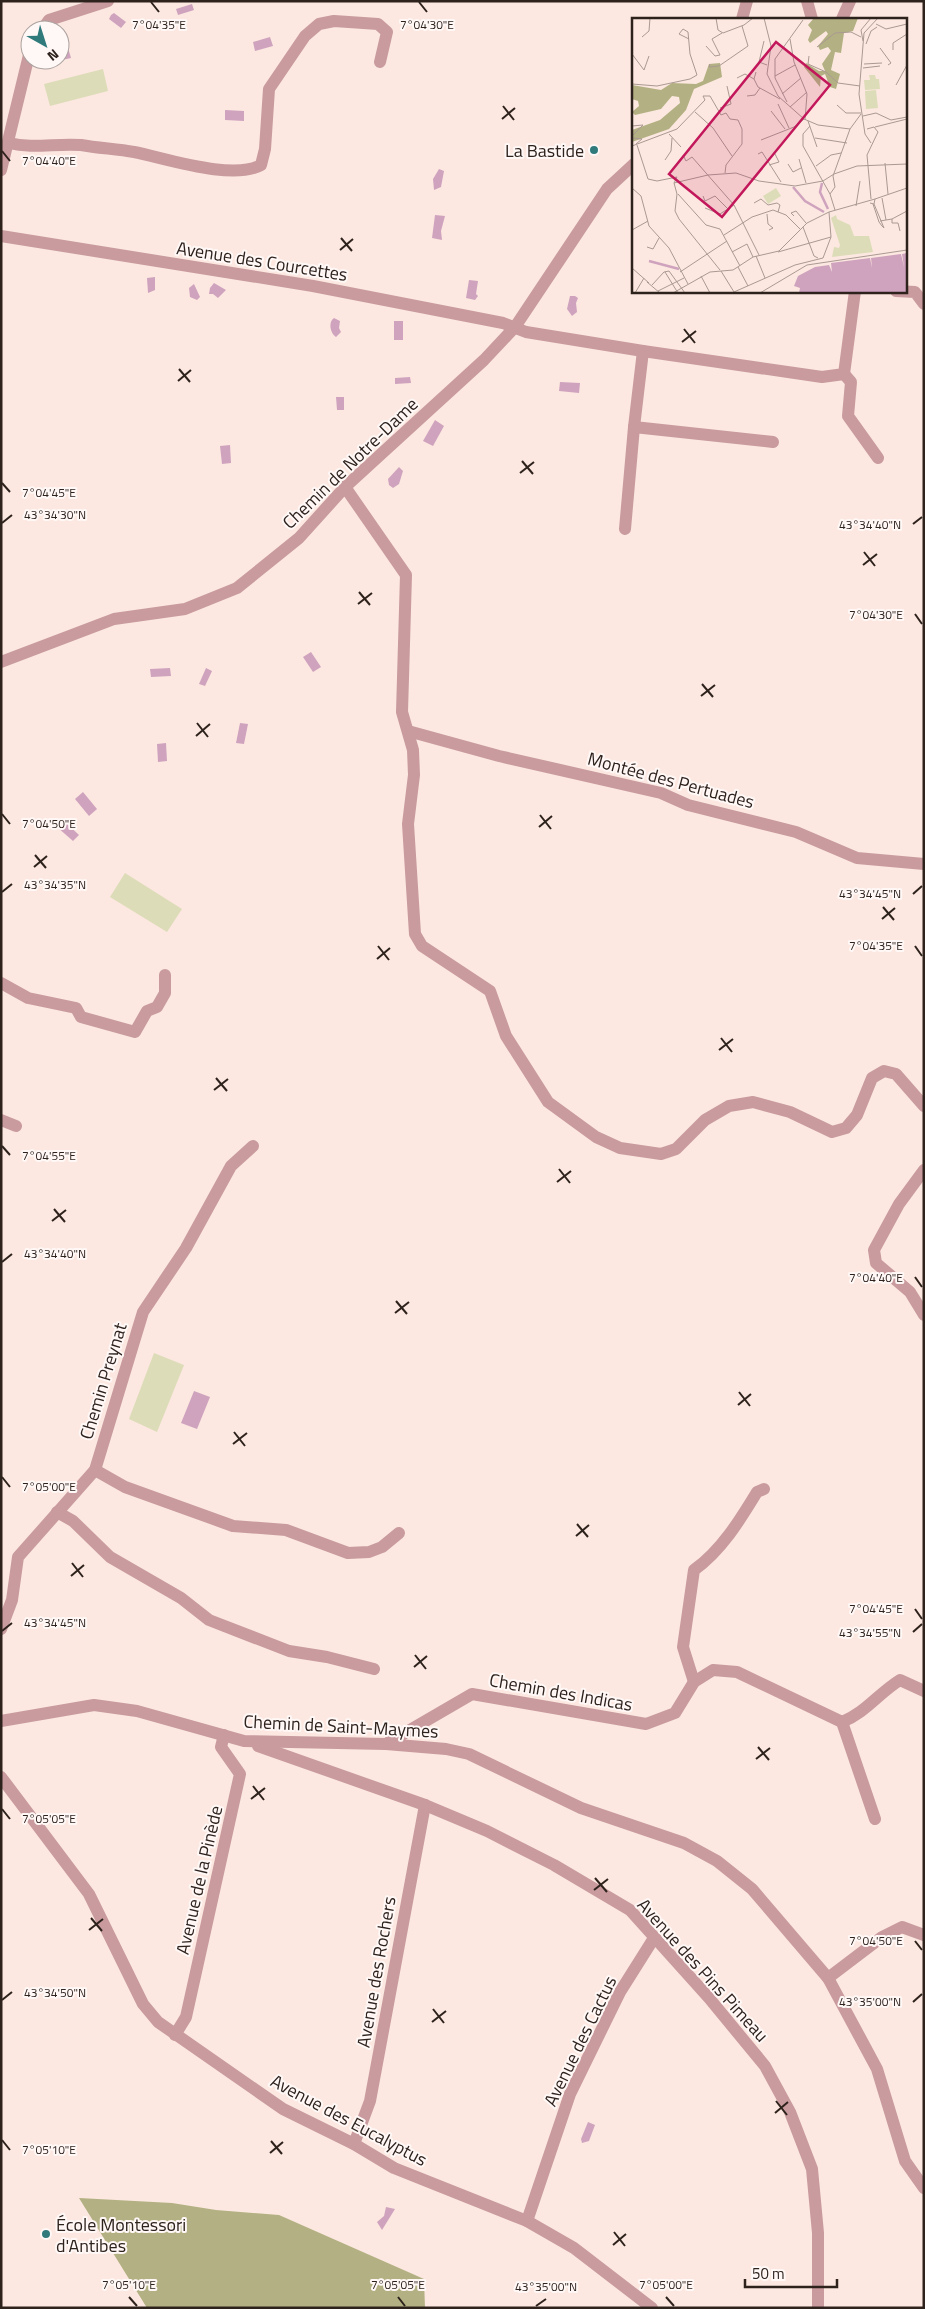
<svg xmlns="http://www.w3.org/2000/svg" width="925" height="2309" font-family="'Titillium Web',sans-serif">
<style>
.green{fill:#dddcb8}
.forest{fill:#b3b183}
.water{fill:#cfa3be}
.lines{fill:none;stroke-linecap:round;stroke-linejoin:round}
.street{stroke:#c99b9f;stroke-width:12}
.ticks{fill:none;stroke:#2e221d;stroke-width:2}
.poi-dot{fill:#307a7c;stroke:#fff8f6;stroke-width:2}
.labels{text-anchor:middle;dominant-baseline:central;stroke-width:4;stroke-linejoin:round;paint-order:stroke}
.poi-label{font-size:18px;fill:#2e221d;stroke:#fff8f6;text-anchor:end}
.street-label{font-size:18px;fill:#2e221d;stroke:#fff8f6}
.inset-river{fill:none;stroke:#cfa3be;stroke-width:2.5}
.inset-road{fill:none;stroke:#aa9992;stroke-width:1}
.view{fill:#c2185b;fill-opacity:0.15;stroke:#c2185b;stroke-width:2.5}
.inset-edge{fill:none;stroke:#2e221d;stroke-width:2.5}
.ticks-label{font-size:12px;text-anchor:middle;fill:#2e221d;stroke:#fff8f6;stroke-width:4;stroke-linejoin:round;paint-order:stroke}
</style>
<rect width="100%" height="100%" fill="#fce8e0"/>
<g class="green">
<path d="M103,69L108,91L50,106L44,84Z"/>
<path d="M125,873L182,909L167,932L110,897Z"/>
<path d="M154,1353L184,1365L157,1432L129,1419Z"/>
</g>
<path class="forest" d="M79,2198L172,2203L216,2210L279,2215L424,2279L425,2308H147Z"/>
<g class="water">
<path d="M192,4L194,10L178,15L176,9Z"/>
<path d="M114,13L126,22L121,28L109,19L111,15Z"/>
<path d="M270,37L273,46L255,51L253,42Z"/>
<path d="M66,41L71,58L62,60L60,43Z"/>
<path d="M225,110L244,111V121L225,120Z"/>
<path d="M439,169L444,171L441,187L434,190L433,179Z"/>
<path d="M435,215L445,216L441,231L442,240L432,238Z"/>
<path d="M155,277V290L148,293L147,278Z"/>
<path d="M469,280L478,281L476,294L478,296L475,300L466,298Z"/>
<path d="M214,283L226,290L218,298L213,294H209L210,288Z"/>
<path d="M194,284L200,297L197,300L190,297L189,288Z"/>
<path d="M570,296H575L578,298L576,303L577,312L572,316L567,309Z"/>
<path d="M334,318L340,321L339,328L341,332L336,337C330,333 328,322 334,318Z"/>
<rect x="394" y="321" width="9" height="19"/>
<path d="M410,377L411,383L395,384V378Z"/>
<path d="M560,382L580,383L579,393L559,391Z"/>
<path d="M336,397H344V410H337Z"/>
<path d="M435,420L444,426L433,446L423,441Z"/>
<path d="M230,445L231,463L222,464L220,446Z"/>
<path d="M399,467L403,471L399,484L393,488L389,485L388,479Z"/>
<path d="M311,652L321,667L313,672L303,657Z"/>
<path d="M170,668L171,676L151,677L150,669Z"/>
<path d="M206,668L212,671L205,686L199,684Z"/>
<path d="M240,723L248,724L244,744L236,743Z"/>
<path d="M166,743L167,761L158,762L157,744Z"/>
<path d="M83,792L97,809L89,816L75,799Z"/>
<path d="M63,820L79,835L73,841L57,827Z"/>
<path d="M194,1391L210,1397L197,1429L181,1423Z"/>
<path d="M588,2122L595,2125L589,2141L582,2143L581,2139Z"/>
<path d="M386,2207L395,2209L382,2230L377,2222L384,2216Z"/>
</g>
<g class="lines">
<g class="street">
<path d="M807,1L812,19"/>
<path d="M742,19L747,1"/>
<path d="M842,19L850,1"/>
<path d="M42,30L49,20L108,1"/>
<path d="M9,143C33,149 56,143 81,145C98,148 116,149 134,152C165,158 233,181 261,165L265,149L269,89L305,36L319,24L334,21L378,24L387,32L380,62"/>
<path d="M1,170L30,51"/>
<path d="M1,236L313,286L503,323L526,332L643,351L822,377L844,374L855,291"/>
<path d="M896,291L915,292L924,304"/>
<path d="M844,374L851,382L848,416L878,458"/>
<path d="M634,427L773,442"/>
<path d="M345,487L406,575L402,712L413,750L414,775L408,824L415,934L422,946L490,991L506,1036L548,1102L596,1137L620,1148L661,1154L676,1149L705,1120L729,1106L753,1102L790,1112L832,1132L846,1128L857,1115L872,1078L884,1071L896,1074L924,1106"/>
<path d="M625,529L634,427L643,351"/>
<path d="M1,662L114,619L185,609L237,588L299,538L345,487L484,360L515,327L607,189L634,164"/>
<path d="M408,731L499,756L661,793L688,805L796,832L857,858L924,864"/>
<path d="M1,983L28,998L76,1008L81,1017L135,1032L147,1011L157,1007L165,993V975"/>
<path d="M1,1120L16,1126"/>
<path d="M924,1170L899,1204L874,1250L876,1263L910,1292L924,1315"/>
<path d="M95,1470L125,1487L233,1526L286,1530L348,1553L369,1552L382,1547L399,1533"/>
<path d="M57,1512L73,1521L110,1557L181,1598L209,1620L289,1651L327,1657L374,1669"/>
<path d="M1,1629L12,1600L18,1557L95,1470L143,1312L186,1248L231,1166L253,1146"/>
<path d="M694,1682L683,1647L694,1570C721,1551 740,1520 757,1492L764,1489"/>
<path d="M1,1721L94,1705L137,1711L244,1741L386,1744L446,1749L469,1754L581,1808L684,1843L717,1861L752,1889L828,1978L877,2069L905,2161L924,2188"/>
<path d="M842,1722C865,1713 879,1693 900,1680L924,1691"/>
<path d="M386,1744L472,1694L646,1724L675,1713L694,1682L713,1670L737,1672L842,1722L875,1819"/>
<path d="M258,1746L425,1805L487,1831L554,1865L630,1910L709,1998L765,2066L790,2112L812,2169L818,2233V2308"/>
<path d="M1,1777L89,1894L143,2004L158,2022L283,2109L354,2144L394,2168L527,2221L574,2248L652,2308"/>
<path d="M828,1978L882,1937L902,1927L924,1935"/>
<path d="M175,2035L186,2017L240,1774L221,1747L224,1735"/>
<path d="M354,2144L370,2101L425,1805"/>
<path d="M527,2221L570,2094L620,1992L654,1938"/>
</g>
</g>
<path class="ticks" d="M151,2L159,12M419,2L427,12M503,106L514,120M502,119L515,108M2,151L10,161M341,238L352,251M340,250L353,239M684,329L695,343M682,342L696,331M179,369L190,382M178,381L191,370M522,461L533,474M520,473L534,462M2,483L10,492M2,523L12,515M913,524L922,517M864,552L875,566M863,565L877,554M359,592L370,605M358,604L372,593M915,614L922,624M702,684L713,697M701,696L715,685M197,723L208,737M196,736L210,724M2,814L10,824M540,815L551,829M539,827L552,816M35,855L46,868M34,867L47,856M2,892L12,884M913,894L922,886M883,907L894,920M882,919L895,908M378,946L389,960M915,946L922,956M377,959L390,948M721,1038L732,1052M719,1050L733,1039M216,1078L227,1091M214,1090L228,1079M2,1146L10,1155M559,1169L570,1183M557,1182L571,1171M54,1209L65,1222M52,1221L66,1210M2,1262L12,1254M915,1277L922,1287M396,1301L407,1314M395,1313L409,1302M739,1392L750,1406M738,1405L751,1394M234,1432L245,1446M233,1444L247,1433M2,1477L10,1487M577,1524L588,1537M576,1536L589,1525M72,1563L83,1577M71,1576L84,1565M915,1609L922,1619M2,1631L12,1623M913,1632L922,1624M415,1655L426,1669M414,1667L427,1656M758,1747L769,1760M756,1759L770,1748M253,1786L264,1800M251,1799L265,1788M2,1809L10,1819M595,1878L607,1892M594,1890L608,1879M91,1918L102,1931M89,1930L103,1919M915,1941L922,1950M2,2000L12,1992M913,2002L922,1994M433,2009L444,2023M432,2022L446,2011M776,2101L787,2115M775,2113L788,2102M2,2140L10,2150M271,2141L282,2154M270,2153L283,2142M614,2232L625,2246M613,2245L626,2234M129,2297L137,2306M398,2297L405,2306M666,2297L674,2306M536,2306L546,2299"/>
<g class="poi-dot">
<circle cx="594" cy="150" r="5"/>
<circle cx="46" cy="2234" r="5"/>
</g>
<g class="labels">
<g class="poi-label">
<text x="584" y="150">La Bastide</text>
<text x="56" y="2224" text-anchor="start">École Montessori<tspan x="56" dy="21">d'Antibes</tspan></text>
</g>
<g class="street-label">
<text transform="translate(262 261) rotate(9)">Avenue des Courcettes</text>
<text transform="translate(350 463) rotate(-44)">Chemin de Notre-Dame</text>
<text transform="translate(671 780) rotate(15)">Montée des Pertuades</text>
<text transform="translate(103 1381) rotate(-73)">Chemin Preynat</text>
<text transform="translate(561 1692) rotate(10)">Chemin des Indicas</text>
<text transform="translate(341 1726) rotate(3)">Chemin de Saint-Maymes</text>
<text transform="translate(199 1880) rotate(-77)">Avenue de la Pinède</text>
<text transform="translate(703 1970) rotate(48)">Avenue des Pins Pimeau</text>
<text transform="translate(376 1972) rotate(-80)">Avenue des Rochers</text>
<text transform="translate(580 2041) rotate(-64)">Avenue des Cactus</text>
<text transform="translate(349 2120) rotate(28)">Avenue des Eucalyptus</text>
</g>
</g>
<g transform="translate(632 18)">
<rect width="275" height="275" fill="#fce8e0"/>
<path d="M237,57H243L244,61H247L248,71L233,72L232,62H238ZM244,72L246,90L234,91L233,73ZM144,170L149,178L136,186L131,178ZM204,197L205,201L218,207L222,218H237L241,234L200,239L202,229L207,230L208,227L199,200Z" fill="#dddcb8"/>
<path d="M182,0H226L221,13L212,15L209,35L203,34L199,52L208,56L204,71L198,69L193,56L189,58L188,69L172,49L174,45L187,53H193L190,46L199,33L196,29L188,32L186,28L196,16L194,13L178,25L176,22L180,12L176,7ZM88,45L90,59L62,71L54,92L37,111L0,124V112L28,102L48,85L47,79L40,78L29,91L3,97L0,94L7,88L6,83L0,81V67L29,72L40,65L64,66L71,63L77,46Z" fill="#b3b183"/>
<path d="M275,235V275H167L168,270L162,268L166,258L183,249L197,247L200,254L199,245L238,240L240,250L239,240L269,236L272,249L270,236Z" fill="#cfa3be"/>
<path class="inset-river" d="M190,165L188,174L196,191M161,169L173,183L192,194M17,243L47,251"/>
<path class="inset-road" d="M84,0L86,12L91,15L112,7L121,0M132,0L139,28L135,56L146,78L172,101L186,107L218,111M244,6L254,11L275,6M10,19L17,13L18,0M158,21L162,44L175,76L173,102M132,23L127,44L135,47M231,23L229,12L239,0M234,26L239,13L245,9M74,28L83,38L88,37L80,21L90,15M185,29L203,15L219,14L229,19M248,30L259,45L256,47M261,32V25L275,16M0,36L12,52L17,38M177,38L176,46L194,54L206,65L228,68M78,46L77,49L87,48L116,28L110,8M232,46L250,45M231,50L248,48M124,54L122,61L126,69L148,81M143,58L163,47M105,60L113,56L122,61M0,66L25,68L58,61L65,57L58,36L56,14L51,11L47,16L57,21M264,67L275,47M150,76L169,60M115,78L123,77L128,70M155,84L143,60V41L171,2M146,86L157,110M205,87L214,95H229M158,89L175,74M88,90L99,86L95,68M139,93L153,111M63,94L81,110L100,138M231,98L244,95L259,102L275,99M176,103L185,129M0,108L11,107L0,118M178,108L171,116V128L198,176M243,109L275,101M235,111L242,109L246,114L235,137L239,181M37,116L49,129M0,120L10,121L4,126M183,120L215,125M129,122L162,109L172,101M239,125L233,116L227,76L232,15L246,0M5,127L16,161L25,163L45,159L42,165M0,128L45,111L73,82L71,78H78L89,97L94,95L98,101L106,102L110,111V126L94,147L93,155M126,136L130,134L149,164M51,137L54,143L60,139L102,187L127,237M167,141L174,165M33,142L39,133L40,120M253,145L256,176M156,146L161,154L169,150M137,147L147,144L142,134M184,148L199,137L209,135M42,165L76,157L104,155L127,163L163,168L191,163L202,156L225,148L275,146M42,165L45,176L43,193L47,201L88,252M0,170L9,178L17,208L37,230L56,266M46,176L74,207L88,211L108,248M71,178L73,183L83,178L96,191M250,180L254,202M243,181L275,170M122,185L129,181L136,187L145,185L148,187L146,194M241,186L247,204L250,208L252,210L242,186M224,188L228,163M73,190L88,196L102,187M203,192L198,176L203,169L201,158L218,111L229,96M135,196L136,206L141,210L137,212M162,198L159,195L164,193L174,205M260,201V205H266L268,213M248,203L260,201L275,193M171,209L182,238L186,240M0,212L16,203M92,217L120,199L141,192L154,197L169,212M15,229L21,231L27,220M100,234L115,226L121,239M146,234L199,219M124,238L133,260M106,249L116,268M0,250L17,265M89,253L102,274L163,247L191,240L199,219L197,194M33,254L46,275M48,254L95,223M69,258L78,275M15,264L28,275M20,267L32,254L37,253L53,275M26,273L52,260M3,275L12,260M41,275L78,254L101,252L121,239L147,233L175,205L197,194L243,181L242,186L238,185M128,275L175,247L275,232"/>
<path class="view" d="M144,24L198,67L90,199L37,156Z"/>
<rect width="275" height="275" class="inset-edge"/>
</g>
<g class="ticks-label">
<text x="159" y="29">7°04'35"E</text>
<text x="427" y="29">7°04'30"E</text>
<text x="49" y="165">7°04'40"E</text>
<text x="49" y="497">7°04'45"E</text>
<text x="55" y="519">43°34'30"N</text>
<text x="870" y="529">43°34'40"N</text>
<text x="876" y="619">7°04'30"E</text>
<text x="49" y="828">7°04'50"E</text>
<text x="55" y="889">43°34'35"N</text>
<text x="870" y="898">43°34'45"N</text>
<text x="876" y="950">7°04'35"E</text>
<text x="49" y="1160">7°04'55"E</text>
<text x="55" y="1258">43°34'40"N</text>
<text x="876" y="1282">7°04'40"E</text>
<text x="49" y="1491">7°05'00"E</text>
<text x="876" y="1613">7°04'45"E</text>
<text x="55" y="1627">43°34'45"N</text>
<text x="870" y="1637">43°34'55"N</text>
<text x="49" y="1823">7°05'05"E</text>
<text x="876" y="1945">7°04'50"E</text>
<text x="55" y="1997">43°34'50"N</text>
<text x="870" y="2006">43°35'00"N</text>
<text x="49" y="2154">7°05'10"E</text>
<text x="129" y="2289">7°05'10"E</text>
<text x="398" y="2289">7°05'05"E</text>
<text x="666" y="2289">7°05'00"E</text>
<text x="546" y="2291">43°35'00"N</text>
</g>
<rect width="925" height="2309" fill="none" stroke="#2e221d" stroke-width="5"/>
<g transform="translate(45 45) rotate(141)"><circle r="24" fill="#fff8f6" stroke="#aba29f"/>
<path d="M0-4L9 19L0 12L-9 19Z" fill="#307a7c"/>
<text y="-8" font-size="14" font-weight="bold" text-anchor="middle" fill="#2e221d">N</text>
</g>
<path d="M745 2279v8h92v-8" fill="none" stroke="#2e221d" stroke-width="2.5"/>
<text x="752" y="2279" font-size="15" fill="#2e221d" stroke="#fff8f6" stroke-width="4" paint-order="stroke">50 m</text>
</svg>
